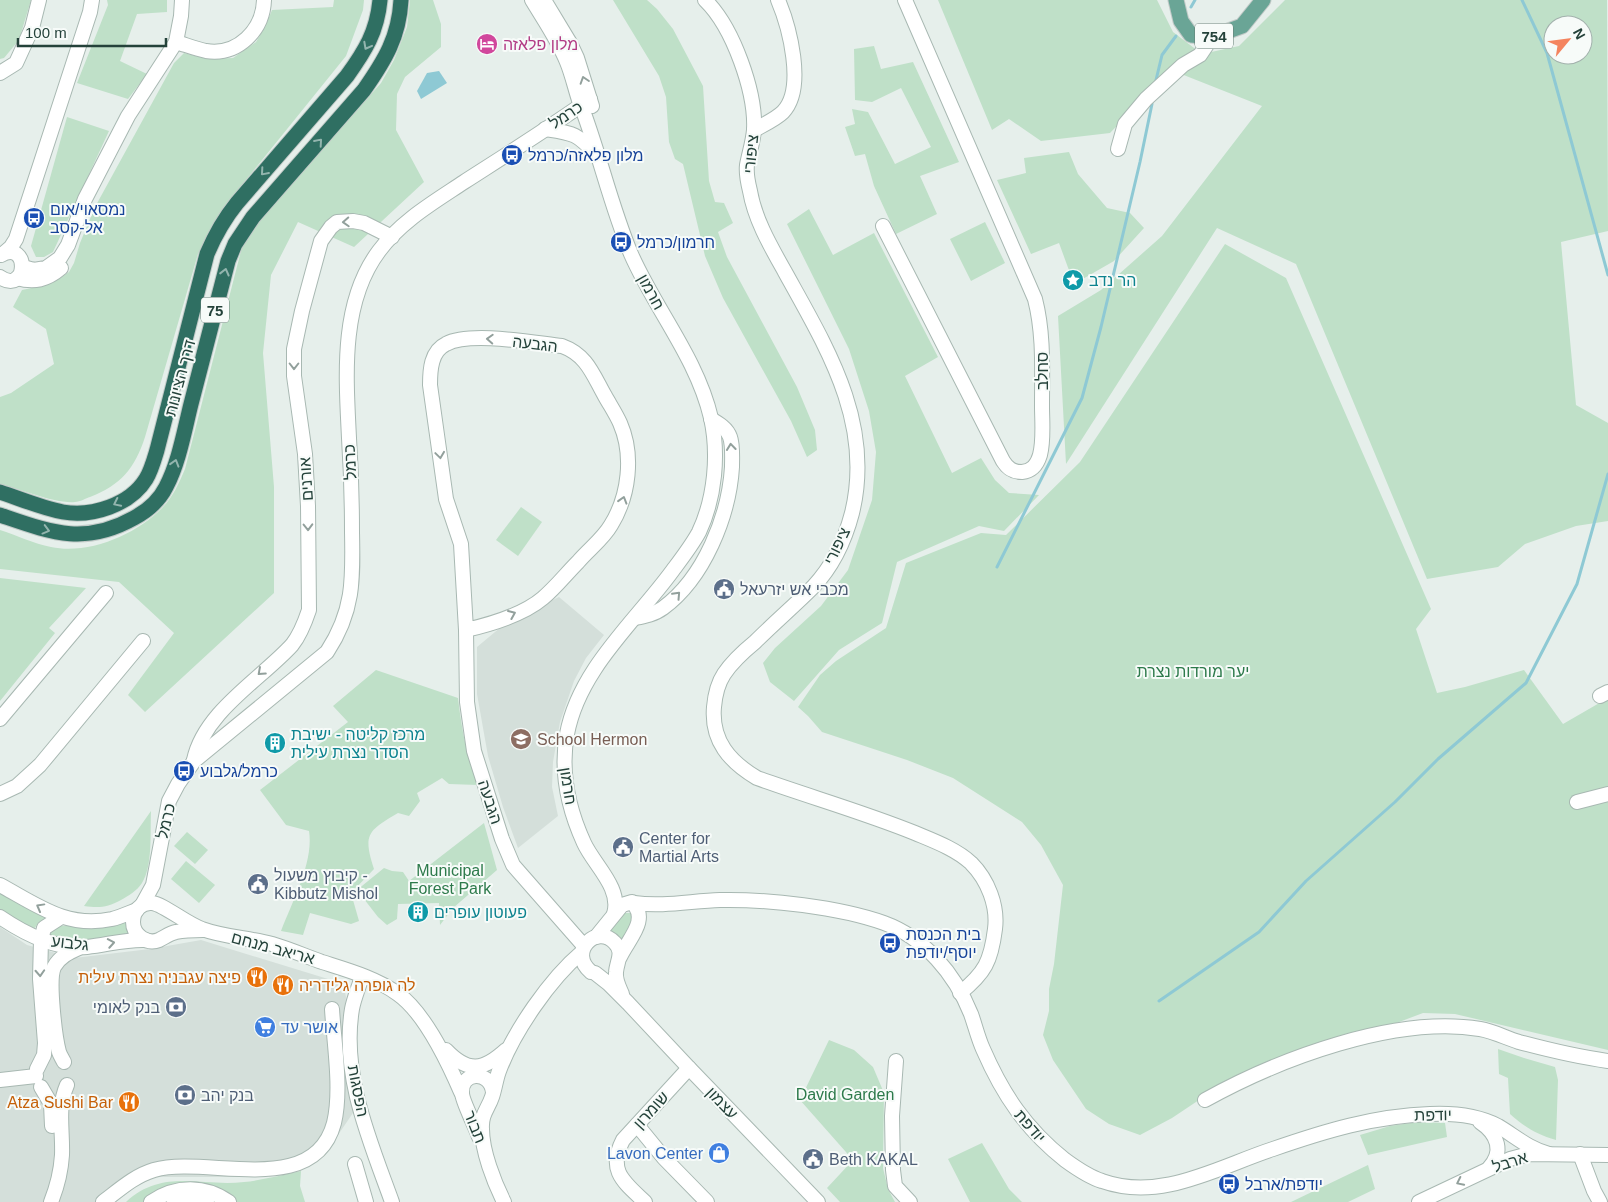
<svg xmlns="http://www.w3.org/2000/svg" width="1608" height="1202" font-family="Helvetica,Heebo,sans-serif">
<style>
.built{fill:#d4dfda}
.green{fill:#bfe0c8;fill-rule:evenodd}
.water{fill:#8ec9d4}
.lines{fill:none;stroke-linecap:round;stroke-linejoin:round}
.stream{stroke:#8ec9d4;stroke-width:3}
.minor-casing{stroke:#a8b8b2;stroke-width:16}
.major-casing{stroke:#c2cac8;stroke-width:17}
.highway-casing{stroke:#c2cac8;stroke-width:17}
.minor{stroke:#fff;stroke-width:14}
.major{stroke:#6aa596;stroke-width:15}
.highway{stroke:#2f6f62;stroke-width:15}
.oneway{stroke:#93b5ae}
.oneway2{stroke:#92a09c}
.labels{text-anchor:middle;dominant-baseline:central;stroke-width:4;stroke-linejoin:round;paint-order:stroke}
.shield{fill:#f7fbf9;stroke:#637a73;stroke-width:1}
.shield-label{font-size:15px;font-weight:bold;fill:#24423a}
.hotel-label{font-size:16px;fill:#b23c85;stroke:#f7fbf9;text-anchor:start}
.street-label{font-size:16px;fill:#24423a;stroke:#f7fbf9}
.transit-label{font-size:16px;fill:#164399;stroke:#f7fbf9;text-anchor:start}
.culture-label{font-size:16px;fill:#0d838f;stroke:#f7fbf9;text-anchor:start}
.service-label{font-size:16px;fill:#4e5e75;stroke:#f7fbf9;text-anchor:start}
.park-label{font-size:16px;fill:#2d7a4b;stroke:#f7fbf9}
.education-label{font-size:16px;fill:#785e54;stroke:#f7fbf9;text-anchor:start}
.food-label{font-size:16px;fill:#c56008;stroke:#f7fbf9;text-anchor:end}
.shop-label{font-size:16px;fill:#366cbe;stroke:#f7fbf9;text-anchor:start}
</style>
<rect width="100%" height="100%" fill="#e6efeb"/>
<g class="built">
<path d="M559,597L604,635L586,658L574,681L560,722L553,762L552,787L558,816L518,848L503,807L488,756L477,694V647L507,622Z"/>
<path d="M0,927L27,945L74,958L150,949L201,940L328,979L344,987L346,997L344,1017L345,1067L355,1110L323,1157L294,1170L250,1177H155L137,1186L116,1202H0Z"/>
</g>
<g class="green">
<path d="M0,0H31L19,40L4,58L0,59Z"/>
<path d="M107,0H167V12L137,14L120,61L147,74L128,99L77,83L108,5Z"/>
<path d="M334,0H364L363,10L346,56L229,201L214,224L198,254L145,437C135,468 121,485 90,497C86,498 80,502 75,502C56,504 20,489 0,484V397L11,393L54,364L46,329L13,307L22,290L41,286L59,279L69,272L74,263L80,243L95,207L174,63L184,53L207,59L233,58L256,42L265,27L272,10L333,7Z"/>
<path d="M410,0H433L441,24V47L405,77L397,94L396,130L424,182L354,247L298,222L271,275L263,353L274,487V593L145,712L128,695L174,633L119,582L0,569V530C16,535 34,544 51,547C88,555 136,535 162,508C173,497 179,483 185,469L242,247L260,219L381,83L394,60L407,27Z"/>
<path d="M613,0H647L657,9L673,29L703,86L709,181L715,202L724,203L733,223L718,232L727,257L797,387L815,430L817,450L807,457L791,421L723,298L705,256L683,164L675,159L669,142L666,97L659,76Z"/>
<path d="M938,0H1157L1173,32L1202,54L1239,46L1285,0H1607L1608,231L1561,242L1576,405L1608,423V521L1576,526L1525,544L1498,567L1427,579L1296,264L1217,228L1066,464L1058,316L1101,290L1162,236L1262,106L1171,70L1110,133L1041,141L1009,119L992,130ZM1553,25H1583V55H1553Z"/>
<path d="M874,46L881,69L913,62L959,162L920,176L937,214L896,234L874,186L865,154L855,156L845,127L855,124L852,109L868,112L895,164L931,147L901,88L872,102L855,100L854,49Z"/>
<path d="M67,117L109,131L53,252L44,257H36L31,246Z"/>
<path d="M1069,152L1078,174L1107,208L1130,213L1144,228L1114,261L1074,284L1059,243L1031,254L997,180L1026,173L1024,158Z"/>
<path d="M809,209L833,255L874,233L938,357L905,376L952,473L981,458L995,480L1009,493L1039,495L1004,531L979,526L897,562L882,623L839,650L794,701L770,682L763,663L775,648L821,606L848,570L872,500L876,452L869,411L849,349L787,224Z"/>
<path d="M985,222L1005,263L971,281L950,239Z"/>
<path d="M1225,244L1286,278L1431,609L1416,629L1437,693L1465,687L1524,670L1563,724L1608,698V1050L1455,1014L1423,1013L1208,1094L1172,1118L1140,1135L1109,1124L1086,1109L1053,1060L1043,1035L1049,1011V989L1054,964L1063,885L1041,845L1022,822L953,778L907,760L822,732L808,716L798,707L820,675L836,661L886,628L906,563L981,533L1006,535L1080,462Z"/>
<path d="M521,507L542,522L518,556L496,540Z"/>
<path d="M0,578L86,588L49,628L55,633L0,701Z"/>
<path d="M376,670L458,698C462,732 466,752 478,785L449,784L442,778L417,793L420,801L409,816L398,813C367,831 363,835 374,869L351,893L359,921L351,924L310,913L303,935L281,931C292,902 314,862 309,831L286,825L260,790L348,722L333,706Z"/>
<path d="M151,811C150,832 153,866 142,883C137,891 128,896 121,900C107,908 98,908 84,906Z"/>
<path d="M484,823L497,870L453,908L440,925L439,903L398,904L397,919L387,925L378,917L357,890L384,868L392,871L403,872L409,881Z"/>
<path d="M187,832L208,850L195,864L174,846Z"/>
<path d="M186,861L215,885L199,903L171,879Z"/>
<path d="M0,889L49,917L39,922L34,929L0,910Z"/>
<path d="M623,913H631V922L622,941L610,932Z"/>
<path d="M125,917L128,933L112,938L68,942L49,936V933L60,926L87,925Z"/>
<path d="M829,1040L854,1050L873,1067L884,1093L883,1168L888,1189L895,1202H840L827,1188L853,1160L800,1100Z"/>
<path d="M1498,1049L1524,1058L1555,1067L1558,1080L1556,1140C1536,1134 1526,1128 1510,1114L1508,1078L1499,1074Z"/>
<path d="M1418,1122L1445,1123L1447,1137L1368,1155L1360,1135L1390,1126Z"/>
<path d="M982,1143L1009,1189L1022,1202H970L948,1159Z"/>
<path d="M1368,1165L1375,1189L1348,1202H1291Z"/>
<path d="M301,1171L300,1186L305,1202H126C163,1168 201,1187 244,1182C263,1180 282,1175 301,1171Z"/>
</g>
<path class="water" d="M439,71L447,83L421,99L417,91L427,73Z"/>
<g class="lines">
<g class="stream">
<path d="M1522,0L1547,53L1608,275"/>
<path d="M1191,7L1195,0"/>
<path d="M1156,80L1162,55L1176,36"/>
<path d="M997,567L1082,398L1101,327L1140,162L1152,104"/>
<path d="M1159,1001L1259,932L1306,881L1395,802L1438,759L1526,683L1577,584L1608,474"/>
</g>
<g class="minor-casing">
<g id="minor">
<path d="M532,0C544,20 558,40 567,62C572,74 575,88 579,100C599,151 610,204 631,254C655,309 697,358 711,418C719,454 715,498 699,532C692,545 682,558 673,570C636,621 579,669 567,734C560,772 568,808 584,843C594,865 622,888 614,914"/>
<path d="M544,0L570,43L577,58L592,106"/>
<path d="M705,0C733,27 756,92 754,130C753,142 749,154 747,165C746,173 748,183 750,191C755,220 771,247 785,272C827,348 874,423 852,513C845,540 832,567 813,587C794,606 774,623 755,642C744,651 732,662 724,674C718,683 715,696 714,707C711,741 730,762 757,778C810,797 863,812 915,833C934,841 956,849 971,863C988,880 998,906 995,929C991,961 985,973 960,993"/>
<path d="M176,42C186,45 196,49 206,51C238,56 263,30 264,0"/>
<path d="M0,73L16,63L32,28L39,0"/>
<path d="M545,129C572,133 578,133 596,155"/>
<path d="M754,130C763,125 776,119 783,112C806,88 789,26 778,0"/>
<path d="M1118,149L1125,124L1146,99L1183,65L1200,55L1212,37"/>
<path d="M883,226L1003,461C1008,469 1013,472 1022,472C1032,471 1037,465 1040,455C1044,440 1042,421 1042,406C1042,370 1044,334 1035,299L905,0"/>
<path d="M4,253L11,247L16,239L90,12L92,0"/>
<path d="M23,267L34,270L46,268L60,258L68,245L85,199L128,116L176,42L181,16L182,0"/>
<path d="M0,277C28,296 30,239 1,255"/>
<path d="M17,278C34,283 47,280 61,268"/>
<path d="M635,618C645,616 655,614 663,608C704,578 729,516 732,467C732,458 733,445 730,437C727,428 718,423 711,419"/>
<path d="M466,630C492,624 523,615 543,598C556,587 566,574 578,562C588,550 603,539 611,525C629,496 634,455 620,423C616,414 610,405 605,396C593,375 587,355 562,346C534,343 470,331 446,344C431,351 430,370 430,385L446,499L461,544L466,630L467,702L474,751L502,839L513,865L584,946"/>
<path d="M1600,696L1608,692"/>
<path d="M0,719L106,593"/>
<path d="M194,760C204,712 261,679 292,645C300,635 305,622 309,610L308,506L305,454L294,376V349L302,311L321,241L331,227L337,222L353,221L364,223L392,237"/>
<path d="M0,794L17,786L40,765L143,641"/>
<path d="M1577,802L1608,794"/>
<path d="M0,885C37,905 67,929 112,919C120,917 129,913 137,910"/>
<path d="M634,903C663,907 691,901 720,900C768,899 839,907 884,923C925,938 955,974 971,1014C975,1025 978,1038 983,1049C1003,1095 1026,1129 1065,1160C1076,1168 1089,1177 1102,1181C1161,1202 1218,1167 1273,1149C1325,1131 1374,1116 1430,1114C1453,1113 1477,1115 1498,1126C1515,1136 1529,1149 1549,1154"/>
<path d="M142,905L153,885L169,801L178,784L194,761L327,652C354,611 353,579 352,532C352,501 351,469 349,438C346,376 340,303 379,251C401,221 434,202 464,182C506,155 549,128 590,99"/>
<path d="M0,917C25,934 56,950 87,947C107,945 125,939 146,940"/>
<path d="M203,930C194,930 185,930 176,932C170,933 165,937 159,940C147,945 133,935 133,922C133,911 141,902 152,903C163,904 187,924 202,929C224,937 249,938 272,944C289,949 305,956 322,962C347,970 376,978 398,994C425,1013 448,1062 461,1092"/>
<path d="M596,937L622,905L632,902C650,920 628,939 620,957"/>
<path d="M591,972C567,952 597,923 615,943C624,952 617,961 616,972C615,980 619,987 622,994"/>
<path d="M595,973L609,984L628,1003L689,1068L818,1202"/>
<path d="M362,976C359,987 354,998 352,1009C341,1075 370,1141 392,1202"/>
<path d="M446,1050C468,1073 483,1071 506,1050"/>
<path d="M896,1061L892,1116L893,1170L895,1186L910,1202"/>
<path d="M64,1062C62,1058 60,1055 59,1052C55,1037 48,980 54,967C60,956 70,952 81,947"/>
<path d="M37,1069L44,1055L45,1043L40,979L41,940L44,928L61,917"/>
<path d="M0,1080L36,1076"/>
<path d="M41,1087L51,1104L52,1126"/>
<path d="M1205,1100C1279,1059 1395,1015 1480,1029C1493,1031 1506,1038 1519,1042C1549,1050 1578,1057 1608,1061"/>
<path d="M1480,1122C1498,1134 1504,1152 1489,1168"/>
<path d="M637,1125L664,1158L707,1202"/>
<path d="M479,1137C476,1127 462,1101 462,1093C460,1072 490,1069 493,1092"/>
<path d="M1580,1154L1594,1191L1600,1202"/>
<path d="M355,1164L366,1202"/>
<path d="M51,1202C57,1187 61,1171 62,1155C63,1131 57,1108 67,1085"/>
<path d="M103,1202C119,1190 134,1176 154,1170C207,1155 314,1199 334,1123C342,1090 334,1043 332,1009"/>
<path d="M151,1202C176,1185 205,1185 229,1202"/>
<path d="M174,1202L189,1199L207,1202"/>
<path d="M504,1202C494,1182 482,1151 482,1129C481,1114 488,1109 492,1097C495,1088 496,1079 499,1071C514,1031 550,979 582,952"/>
<path d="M645,1202C624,1182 607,1171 623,1140L689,1068"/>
<path d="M1419,1202L1510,1159L1529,1154L1608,1155"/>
</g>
</g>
<g class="major-casing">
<path id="major" d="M1176,0L1181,21L1191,35L1212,37L1242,26L1263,0"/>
</g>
<g class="highway-casing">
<g id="highway">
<path d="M0,492C21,499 42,508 63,512C92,517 130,505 146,479C151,471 154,460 157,450L207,254C215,235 224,219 237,203L347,76C365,51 377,32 380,0"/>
<path d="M0,515C50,532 84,546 134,518C147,511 159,501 166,487C179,462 184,432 191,404C203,356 216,309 228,261L235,244L253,217L364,90C385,60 399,37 401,0"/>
</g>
</g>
<use href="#minor" class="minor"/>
<use href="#major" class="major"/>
<use href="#highway" class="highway"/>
</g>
<defs><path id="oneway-chevron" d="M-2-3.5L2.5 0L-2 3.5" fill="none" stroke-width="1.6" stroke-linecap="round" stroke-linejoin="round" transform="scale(1.25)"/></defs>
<g class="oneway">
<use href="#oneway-chevron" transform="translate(367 46) rotate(118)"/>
<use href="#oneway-chevron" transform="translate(319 142) rotate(-49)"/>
<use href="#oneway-chevron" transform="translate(264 172) rotate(131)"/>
<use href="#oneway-chevron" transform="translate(225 272) rotate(-76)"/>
<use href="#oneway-chevron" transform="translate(175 463) rotate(-73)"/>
<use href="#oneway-chevron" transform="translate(117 503) rotate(154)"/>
<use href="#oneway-chevron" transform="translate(46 530) rotate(15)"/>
</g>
<g class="oneway2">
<use href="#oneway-chevron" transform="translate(584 80) rotate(-108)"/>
<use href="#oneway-chevron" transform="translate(346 222) rotate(177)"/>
<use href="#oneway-chevron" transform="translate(490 339) rotate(-177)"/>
<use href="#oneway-chevron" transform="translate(294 366) rotate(90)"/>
<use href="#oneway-chevron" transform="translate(731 447) rotate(-96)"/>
<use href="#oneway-chevron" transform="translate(440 455) rotate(82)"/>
<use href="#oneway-chevron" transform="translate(623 500) rotate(-73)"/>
<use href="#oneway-chevron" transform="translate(308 527) rotate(89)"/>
<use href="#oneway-chevron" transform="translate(677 595) rotate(-47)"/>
<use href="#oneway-chevron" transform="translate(512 614) rotate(-23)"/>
<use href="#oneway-chevron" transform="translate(261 672) rotate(138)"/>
<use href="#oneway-chevron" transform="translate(40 907) rotate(-151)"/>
<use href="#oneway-chevron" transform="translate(111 943) rotate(-10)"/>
<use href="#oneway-chevron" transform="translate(40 973) rotate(87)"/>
<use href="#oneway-chevron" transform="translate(1460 1182) rotate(154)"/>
</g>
<defs>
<g id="hotel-disc" transform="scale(1.125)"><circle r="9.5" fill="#d1479c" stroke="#f7fbf9"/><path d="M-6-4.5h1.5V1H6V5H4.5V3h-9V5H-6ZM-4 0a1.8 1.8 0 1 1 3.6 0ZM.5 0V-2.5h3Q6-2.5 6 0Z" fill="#fff"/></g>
<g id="bus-disc" transform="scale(1.125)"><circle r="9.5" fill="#1a4fb4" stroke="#f7fbf9"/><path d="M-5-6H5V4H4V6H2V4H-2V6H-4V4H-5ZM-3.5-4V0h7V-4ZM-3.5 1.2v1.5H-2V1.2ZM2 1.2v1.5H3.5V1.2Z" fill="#fff"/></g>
<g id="sight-disc" transform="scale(1.125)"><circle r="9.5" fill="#0f9aa8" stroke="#f7fbf9"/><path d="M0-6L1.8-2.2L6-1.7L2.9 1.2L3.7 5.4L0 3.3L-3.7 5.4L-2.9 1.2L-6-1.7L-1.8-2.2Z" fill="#fff"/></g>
<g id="civic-disc" transform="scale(1.125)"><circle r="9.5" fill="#5c6f8a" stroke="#f7fbf9"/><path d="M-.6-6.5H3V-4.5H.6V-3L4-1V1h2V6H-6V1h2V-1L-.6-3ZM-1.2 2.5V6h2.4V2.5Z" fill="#fff"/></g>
<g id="school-disc" transform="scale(1.125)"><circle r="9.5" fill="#8d6e63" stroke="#f7fbf9"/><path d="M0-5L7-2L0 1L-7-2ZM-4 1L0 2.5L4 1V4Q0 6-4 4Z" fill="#fff"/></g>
<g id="building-disc" transform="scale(1.125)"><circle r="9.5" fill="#0f9aa8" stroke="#f7fbf9"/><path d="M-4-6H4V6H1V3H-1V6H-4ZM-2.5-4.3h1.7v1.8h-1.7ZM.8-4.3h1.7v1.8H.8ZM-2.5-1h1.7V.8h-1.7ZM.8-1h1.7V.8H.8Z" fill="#fff"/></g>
<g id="restaurant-disc" transform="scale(1.125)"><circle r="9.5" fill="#e8710a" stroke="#f7fbf9"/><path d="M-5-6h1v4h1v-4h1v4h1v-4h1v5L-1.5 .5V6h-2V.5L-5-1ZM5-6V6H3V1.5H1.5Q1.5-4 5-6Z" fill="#fff"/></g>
<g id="bank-disc" transform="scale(1.125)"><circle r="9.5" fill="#5c6f8a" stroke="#f7fbf9"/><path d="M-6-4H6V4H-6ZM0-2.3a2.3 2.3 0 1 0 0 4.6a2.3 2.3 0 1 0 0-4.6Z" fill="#fff"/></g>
<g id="supermarket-disc" transform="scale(1.125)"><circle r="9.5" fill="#3f7fe0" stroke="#f7fbf9"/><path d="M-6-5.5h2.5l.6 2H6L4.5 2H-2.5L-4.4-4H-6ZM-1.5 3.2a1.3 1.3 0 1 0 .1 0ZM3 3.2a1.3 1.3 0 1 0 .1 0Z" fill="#fff"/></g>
<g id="shop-disc" transform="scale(1.125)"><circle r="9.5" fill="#3f7fe0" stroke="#f7fbf9"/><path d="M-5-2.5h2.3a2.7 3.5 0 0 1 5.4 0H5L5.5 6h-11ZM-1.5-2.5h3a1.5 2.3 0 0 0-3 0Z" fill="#fff"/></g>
</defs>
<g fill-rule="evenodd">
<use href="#hotel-disc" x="487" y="44"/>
<use href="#bus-disc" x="512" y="155"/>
<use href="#bus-disc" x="34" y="218"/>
<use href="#bus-disc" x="621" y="242"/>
<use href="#sight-disc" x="1073" y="280"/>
<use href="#civic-disc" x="724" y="589"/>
<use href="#school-disc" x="521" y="739"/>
<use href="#building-disc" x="275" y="743"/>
<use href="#bus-disc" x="184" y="771"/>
<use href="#civic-disc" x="623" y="847"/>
<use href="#civic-disc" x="258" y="884"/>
<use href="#building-disc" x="418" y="912"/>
<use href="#bus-disc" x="890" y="943"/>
<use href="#restaurant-disc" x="257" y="977"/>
<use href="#restaurant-disc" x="283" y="985"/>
<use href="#bank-disc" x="176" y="1007"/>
<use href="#supermarket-disc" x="265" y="1027"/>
<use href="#bank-disc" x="185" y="1095"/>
<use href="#restaurant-disc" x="129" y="1102"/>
<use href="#shop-disc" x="719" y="1153"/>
<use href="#civic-disc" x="813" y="1159"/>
<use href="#bus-disc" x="1229" y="1184"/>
</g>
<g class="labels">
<g class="shield">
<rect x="1195" y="23.5" width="38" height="25" rx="4"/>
<rect x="201" y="297.5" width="28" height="25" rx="4"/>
</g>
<g class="shield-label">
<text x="1214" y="36">754</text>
<text x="215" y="310">75</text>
</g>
<g class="hotel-label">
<text x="503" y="44">מלון פלאזה</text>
</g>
<g class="street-label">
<text transform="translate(566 115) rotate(-34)">כרמל</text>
<text transform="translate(751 154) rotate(-84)">ציפורי</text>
<text transform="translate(651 292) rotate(61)">חרמון</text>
<text transform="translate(535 344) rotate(7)">הגבעה</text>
<text transform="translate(1042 371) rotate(-90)">סחלב</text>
<text transform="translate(180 378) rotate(-75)">דרך הציונות</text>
<text transform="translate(350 462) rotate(-93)">כרמל</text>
<text transform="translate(306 479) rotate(-94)">אורנים</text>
<text transform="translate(837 546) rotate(-64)">ציפורי</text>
<text transform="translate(568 786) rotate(81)">חרמון</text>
<text transform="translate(490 802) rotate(72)">הגבעה</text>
<text transform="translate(166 821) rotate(-77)">כרמל</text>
<text transform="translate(70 943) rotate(6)">גלבוע</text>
<text transform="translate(273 948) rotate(15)">אריאב מנחם</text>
<text transform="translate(358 1091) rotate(79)">הפסגות</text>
<text transform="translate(722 1103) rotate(46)">עצמון</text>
<text transform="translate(651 1110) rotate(-48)">שומרון</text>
<text transform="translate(1433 1115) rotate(-1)">יודפת</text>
<text transform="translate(1030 1126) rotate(49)">יודפת</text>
<text transform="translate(475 1127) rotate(68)">תבור</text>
<text transform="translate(1510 1162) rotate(-18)">ארבל</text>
</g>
<g class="transit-label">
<text x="528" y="155">מלון פלאזה/כרמל</text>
<text x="50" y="209">נמסאוי/אום<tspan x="50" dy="18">אל-קסב</tspan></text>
<text x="637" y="242">חרמון/כרמל</text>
<text x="200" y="771">כרמל/גלבוע</text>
<text x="906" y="934">בית הכנסת<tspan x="906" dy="18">יוסף/יודפת</tspan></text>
<text x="1245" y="1184">יודפת/ארבל</text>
</g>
<g class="culture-label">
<text x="1089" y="280">הר נדב</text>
<text x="291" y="734">מרכז קליטה - ישיבת<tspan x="291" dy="18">הסדר נצרת עילית</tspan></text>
<text x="434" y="912">פעוטון עופרים</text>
</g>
<g class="service-label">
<text x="740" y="589">מכבי אש יזרעאל</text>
<text x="639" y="838">Center for<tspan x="639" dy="18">Martial Arts</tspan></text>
<text x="274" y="875">קיבוץ משעול -<tspan x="274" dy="18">Kibbutz Mishol</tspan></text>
<text x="160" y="1007" text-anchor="end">בנק לאומי</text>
<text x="201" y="1095">בנק יהב</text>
<text x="829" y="1159">Beth KAKAL</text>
</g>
<g class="park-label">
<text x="1193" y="671">יער מורדות נצרת</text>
<text x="450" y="870">Municipal<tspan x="450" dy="18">Forest Park</tspan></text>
<text x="845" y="1094">David Garden</text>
</g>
<g class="education-label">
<text x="537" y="739">School Hermon</text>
</g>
<g class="food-label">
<text x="241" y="977">פיצה עגבניה נצרת עילית</text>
<text x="299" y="985" text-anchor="start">לה גופרה גלידריה</text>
<text x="113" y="1102">Atza Sushi Bar</text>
</g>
<g class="shop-label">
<text x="281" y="1027">אושר עד</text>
<text x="703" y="1153" text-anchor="end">Lavon Center</text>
</g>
</g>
<g transform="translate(1568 40) rotate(61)"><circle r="24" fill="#f7fbf9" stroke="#a3b1ad"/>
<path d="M0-4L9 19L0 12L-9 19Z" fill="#f4845f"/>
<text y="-8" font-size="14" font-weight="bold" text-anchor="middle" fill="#24423a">N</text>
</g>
<path d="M18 38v8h148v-8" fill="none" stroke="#24423a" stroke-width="2.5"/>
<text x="25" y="38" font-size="15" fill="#24423a" stroke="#f7fbf9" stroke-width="4" paint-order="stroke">100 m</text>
</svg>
